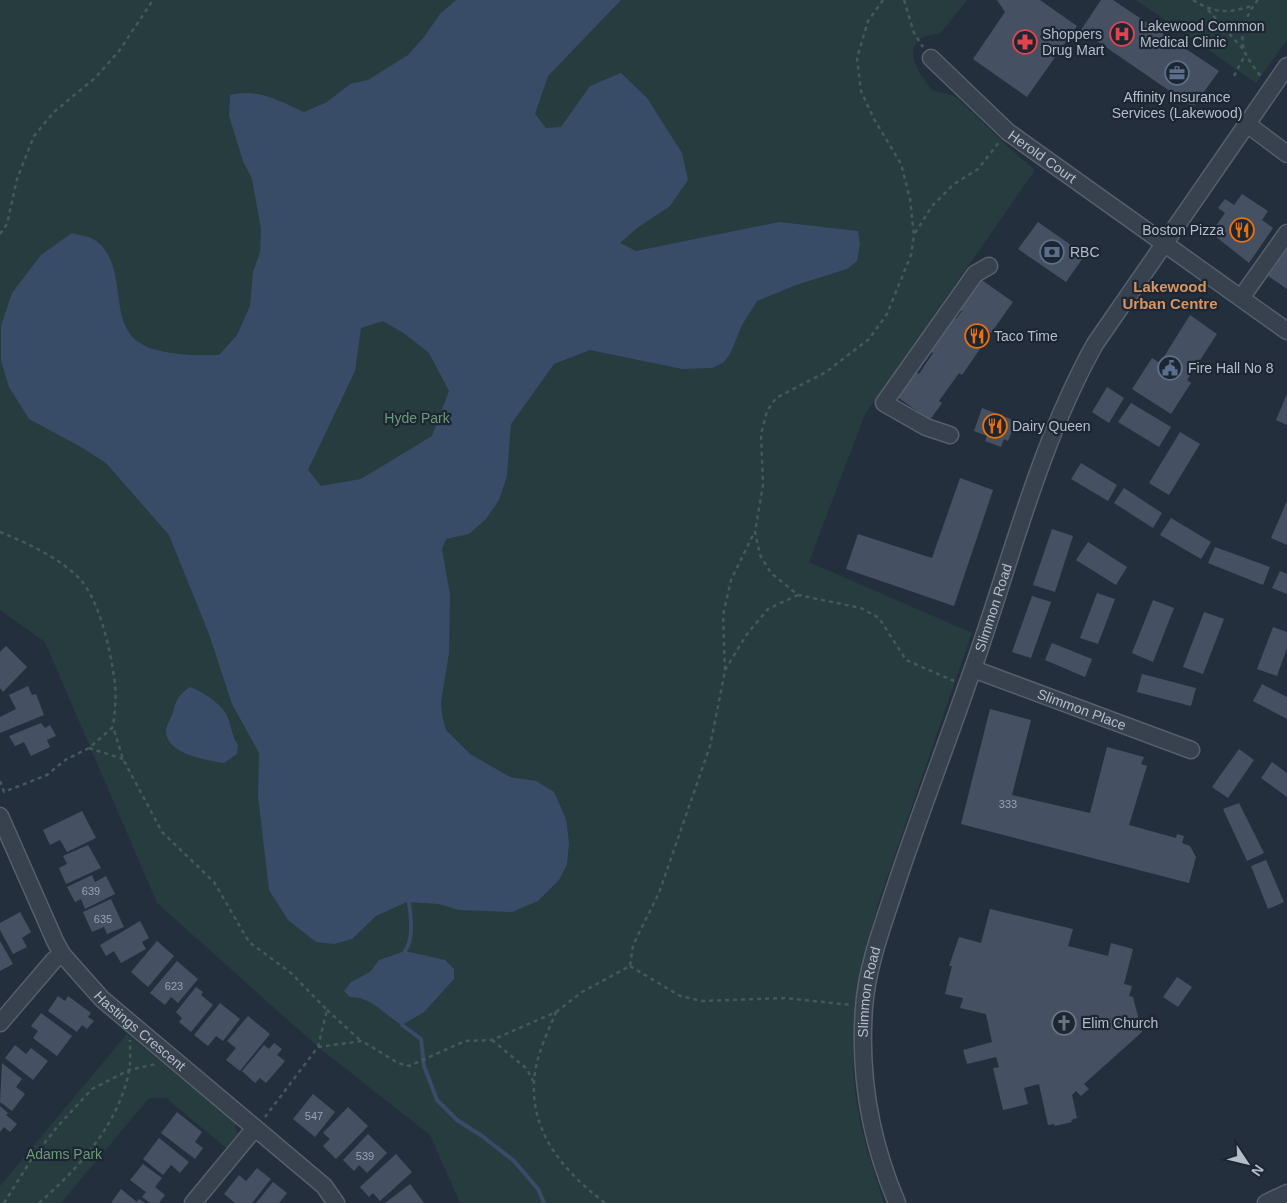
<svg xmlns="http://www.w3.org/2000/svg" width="1287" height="1203" font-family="Arial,sans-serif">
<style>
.green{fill:#263c3f}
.water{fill:#394c67;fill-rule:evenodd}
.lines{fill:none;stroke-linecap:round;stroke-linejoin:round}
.stream{stroke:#394c67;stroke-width:4}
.building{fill:#455162}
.minor-casing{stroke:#565f6c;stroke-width:19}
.path{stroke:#44595c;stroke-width:2.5;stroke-dasharray:4 4;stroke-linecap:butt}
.minor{stroke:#38414e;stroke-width:16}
.labels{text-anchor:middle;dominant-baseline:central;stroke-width:4.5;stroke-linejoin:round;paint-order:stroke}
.number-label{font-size:11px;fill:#98a1af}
.poi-label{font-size:14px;fill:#b4bcc9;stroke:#1d2633;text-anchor:start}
.street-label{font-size:14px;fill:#b4bcc9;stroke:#1d2633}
.park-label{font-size:14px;fill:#6b9a76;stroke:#1d2633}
.neighbourhood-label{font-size:15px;font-weight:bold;fill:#d59563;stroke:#1d2633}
</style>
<rect width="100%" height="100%" fill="#242f3e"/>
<g class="green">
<path d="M0,0H967L940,34C911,34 907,53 921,75C925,80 928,87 933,90C941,95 951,92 958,99C984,123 1008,148 1035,170L865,414L809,562L972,633L880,898C860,964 846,1035 857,1104C862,1138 874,1171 884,1203H460L430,1135L318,1047L157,903L45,642L0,610Z"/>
<path d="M1136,0H1287V40L1256,83Z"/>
<path d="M127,1034L235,1122L237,1134L226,1148L166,1098H149L61,1203H0V1186Z"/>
</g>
<g class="water">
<path d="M456,0H621L548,76L535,114L546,128L561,127L590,86L621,73L647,98L682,153L688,180L670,206L637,228L620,243L636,251L779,222L858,231L860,244L857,261L847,269L796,285L757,301L742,325L731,352L724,362L712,368L682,369L590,350L554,364L511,424L507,476L499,500L486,519L469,534L446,539L442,549L450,595L449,653L441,702L442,715L446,730L470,754L510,777L536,781L554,792L566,819L569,843L567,864L559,880L538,901L512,912L459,910L439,904L407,902L376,916L352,939L334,944L316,942L288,920L269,890L258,796L259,753L232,704L209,634L169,535L106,463L81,447L29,419L9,387L1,361V326L12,293L41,255L72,233C78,235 86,236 91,238C130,258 107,319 137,341C155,355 196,356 219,355L237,335L250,306L253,272L260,252L261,229L252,179L243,161L229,116L230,95C258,88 279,101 304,112L327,102L350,84L368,80L408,55L424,37L440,14ZM383,321L405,334L429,353L449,391L432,436L361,479L321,486L308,470L355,371L361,328Z"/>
<path d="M190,687C202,691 218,702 225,712C231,720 230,734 238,745L237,754L224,763C206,760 164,754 166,729C167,724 171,719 172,715C177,700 176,697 190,687Z"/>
<path d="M405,951L445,960L454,969V979L424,1012L402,1025C384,1015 373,997 350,997L344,991L351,982L370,972L379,960Z"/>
</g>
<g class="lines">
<g class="stream">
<path d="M405,951C414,939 411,917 409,903"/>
<path d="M402,1025L421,1039L424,1066L437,1100L457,1120L482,1136L514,1161L538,1189L544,1203"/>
</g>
</g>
<g class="building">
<path d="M997,0H1040L1077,26L1027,97L973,59L1005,12Z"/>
<path d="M1101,0H1113L1219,71L1193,107L1081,30Z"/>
<path d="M1242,194L1268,211L1262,220L1273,228L1249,263L1211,233L1225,213L1218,208L1225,199L1234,205Z"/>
<path d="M1038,222L1085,255L1066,282L1018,249Z"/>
<path d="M1287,249V289L1268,276Z"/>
<path d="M979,278L1013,302L991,333L988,331L977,346L980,349L962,375L959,373L939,401L942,403L930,420L896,396L907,381L909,382L916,372L919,374L933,353L928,350L953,317L956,319L962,311L958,308Z"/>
<path d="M1190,315L1217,334L1187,380L1191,383L1171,414L1132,389L1152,358L1160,363Z"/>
<path d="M1107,387L1124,398L1109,423L1092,412Z"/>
<path d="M1287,394V425L1276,420Z"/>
<path d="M1131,403L1171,427L1159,447L1118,422Z"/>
<path d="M982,408L1016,421L1008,441L1004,439L1001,447L985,441L987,436L974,431Z"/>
<path d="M1180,432L1200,444L1169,495L1149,483Z"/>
<path d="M1081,463L1117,485L1108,501L1071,479Z"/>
<path d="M960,478L993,490L954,606L846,569L858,534L932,558Z"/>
<path d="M1124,488L1162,513L1153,528L1114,503Z"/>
<path d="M1287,501V545L1271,538Z"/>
<path d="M1171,518L1211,542L1201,559L1160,535Z"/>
<path d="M1052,529L1073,536L1055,592L1033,585Z"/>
<path d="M1088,542L1127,567L1116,585L1076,560Z"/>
<path d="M1215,547L1270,567L1263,585L1208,563Z"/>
<path d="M1280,571L1287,574V594L1272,588Z"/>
<path d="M1097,593L1115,599L1098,644L1080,638Z"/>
<path d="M1032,596L1051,602L1031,658L1012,652Z"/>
<path d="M1153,600L1174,608L1153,662L1132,653Z"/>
<path d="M1204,612L1224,619L1203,674L1183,667Z"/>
<path d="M1273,627L1287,632V648L1277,676L1257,669Z"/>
<path d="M1052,643L1092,659L1085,677L1045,660Z"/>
<path d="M6,646L27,667L3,692L0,688V652Z"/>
<path d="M1142,674L1196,688L1191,706L1137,692Z"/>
<path d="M1262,684L1287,697V719L1253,701Z"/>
<path d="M28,686L32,695L36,694L44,715L0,733V717L16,709L9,695Z"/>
<path d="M990,709L1031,720L1012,795L1090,813L1107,747L1144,757L1141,764L1147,766L1129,825L1176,838L1177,834L1184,836L1182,843L1190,846L1196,857L1189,883L961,824Z"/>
<path d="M41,723L45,728L50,725L56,736L47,740L50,747L31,756L24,742L15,746L9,736Z"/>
<path d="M1239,749L1254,760L1228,798L1212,787Z"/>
<path d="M1272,762L1287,773V797L1261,778Z"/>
<path d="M1239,803L1264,853L1247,861L1223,809Z"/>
<path d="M82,811L96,838L67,852L60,840L50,845L43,830Z"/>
<path d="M88,845L101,868L66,884L59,868L67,864L63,856Z"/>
<path d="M1266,860L1284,902L1268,909L1251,866Z"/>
<path d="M92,875L95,882L106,876L115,894L85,909L81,899L75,902L67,887Z"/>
<path d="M111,899L124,927L107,934L104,927L92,932L83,912Z"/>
<path d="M990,909L1073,929L1068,946L1108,956L1111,943L1133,949L1124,984L1132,986L1129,996L1133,997L1142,1032L1084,1084L1089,1089L1081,1096L1076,1091L1072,1095L1077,1118L1071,1120L1072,1122L1055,1126L1054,1124L1048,1125L1039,1084L1024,1088L1028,1104L1003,1110L993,1068L999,1067L996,1057L967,1064L963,1050L992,1042L986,1014L960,1008L963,998L945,994L952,966H949L959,937L981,943Z"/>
<path d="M20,912L31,932L22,938L27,947L13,954L0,930V923Z"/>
<path d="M140,921L149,938L142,942L146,949L121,963L114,951L106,956L100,945Z"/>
<path d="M0,941L13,964L0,971Z"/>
<path d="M157,941L174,956L148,987L131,972Z"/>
<path d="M177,961L198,979L178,1003L171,997L165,1005L150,993Z"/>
<path d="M1177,977L1192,987L1178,1007L1163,997Z"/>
<path d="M196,987L203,992L201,995L213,1005L191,1032L179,1022L182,1018L176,1012Z"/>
<path d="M58,996L65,1001L68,996L91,1013L88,1017L94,1021L87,1029L82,1025L77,1032L48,1011Z"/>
<path d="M220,1003L240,1019L223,1041L216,1036L208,1046L194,1035Z"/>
<path d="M41,1013L72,1036L57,1056L33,1038L38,1031L31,1026Z"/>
<path d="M248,1016L270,1034L240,1071L226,1060L236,1048L227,1041Z"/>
<path d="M274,1043L282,1049L277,1055L285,1061L266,1083L260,1078L255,1083L242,1071L264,1045L269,1049Z"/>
<path d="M15,1045L26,1054L31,1048L48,1061L33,1080L5,1058Z"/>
<path d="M2,1063L22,1079L16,1087L25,1094L12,1111L0,1102Z"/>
<path d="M313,1094L335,1112L315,1137L293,1119Z"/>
<path d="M0,1106L8,1113L6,1115L17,1124L10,1132L4,1127L0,1132Z"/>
<path d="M348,1107L368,1126L336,1159L323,1146L330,1139L323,1133Z"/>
<path d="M177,1112L202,1132L195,1142L203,1148L195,1159L161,1133Z"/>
<path d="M368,1134L387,1153L367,1173L359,1165L354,1171L343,1160Z"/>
<path d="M159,1138L189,1162L180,1173L171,1165L163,1175L143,1159Z"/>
<path d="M396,1154L412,1172L380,1201L373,1193L369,1197L360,1187Z"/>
<path d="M143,1164L162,1178L155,1187L165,1195L159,1203H150L142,1197L146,1192L130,1180Z"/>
<path d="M257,1168L271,1179L252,1203H235L224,1194L239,1175L246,1181Z"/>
<path d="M273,1182L287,1193L279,1203H256Z"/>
<path d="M410,1184L424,1203H385Z"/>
<path d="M121,1189L137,1202L139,1199L145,1203H111Z"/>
</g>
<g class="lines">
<g class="minor-casing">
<g id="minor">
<path id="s1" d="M931,58L1008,132L1287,331"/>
<path d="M1247,124L1287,154"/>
<path d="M1241,298L1287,233"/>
<path d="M950,435L926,427L884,403L975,274L989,266"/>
<path id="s2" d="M973,669L1191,750"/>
<path id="s3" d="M0,816L55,941L62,954L102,999L324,1186L336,1203"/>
<path d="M0,1023L54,960L62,954"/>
<path d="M193,1203L255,1128"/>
<path id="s4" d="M897,1203C871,1142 859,1075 864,1008C867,966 883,925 896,885C918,819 943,754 966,688C1008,574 1035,452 1095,344L1287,66"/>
<path d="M1266,1203L1287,1193"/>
</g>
</g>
<g class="path">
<path d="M883,0L868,21L857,58L861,91L874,119L901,164L910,199L914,235L911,255L887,314L869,339L826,372L776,398L767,411L761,434L763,485L755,532L760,555L771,573L798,595L861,608L879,618L906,660L954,681"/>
<path d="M904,0L914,33L923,47"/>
<path d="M1193,0C1215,14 1228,13 1252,6"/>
<path d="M1258,0C1247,12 1239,34 1244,50C1247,59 1256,69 1261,77"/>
<path d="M1208,10L1243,49"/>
<path d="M1234,76L1246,53"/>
<path d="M915,233L932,206L954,184L978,169L1000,141"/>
<path d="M0,234L7,224L17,179L34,136L54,112L95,78L119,51L153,0"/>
<path d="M0,532C27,543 58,557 79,578C99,599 110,648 114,677C117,694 115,710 113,727"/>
<path d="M725,670L747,634L768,609L798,595"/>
<path d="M89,748L123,759"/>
<path d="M0,781L4,792L47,775L65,760L89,748L113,727L123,759L162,832L214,882L249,942L291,973L327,1010L318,1047L265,1117"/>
<path d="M630,966L680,996L702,1001L785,998L851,1005"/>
<path d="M327,1010L361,1041"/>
<path d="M556,1012L582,992L630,966L633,945L659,893L710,746L725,671L723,615L731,580L754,533"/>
<path d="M492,1040L527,1069L533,1081"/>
<path d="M318,1047L362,1041L398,1063L409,1066L465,1041L492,1040L556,1012C547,1034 535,1058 534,1082C531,1135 566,1173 605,1203"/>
<path d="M4,1203L31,1160L58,1126L92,1089L129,1070L156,1064"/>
<path d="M39,1203C78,1169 119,1124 129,1071C131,1061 130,1050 130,1040"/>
</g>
<use href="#minor" class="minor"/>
</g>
<defs>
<g id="hospital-ring" transform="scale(1.25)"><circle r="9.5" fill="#1d2633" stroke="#e0444e" stroke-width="1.5"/><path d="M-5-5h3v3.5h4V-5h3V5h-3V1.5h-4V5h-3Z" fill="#e0444e"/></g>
<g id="pharmacy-ring" transform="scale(1.25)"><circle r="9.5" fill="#1d2633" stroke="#e0444e" stroke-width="1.5"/><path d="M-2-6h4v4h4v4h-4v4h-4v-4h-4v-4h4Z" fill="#e0444e"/></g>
<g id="office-ring" transform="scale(1.25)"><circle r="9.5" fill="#1d2633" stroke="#5c6f8a" stroke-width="1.5"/><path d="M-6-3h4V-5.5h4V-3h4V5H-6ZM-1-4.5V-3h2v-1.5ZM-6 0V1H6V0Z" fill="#5c6f8a"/></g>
<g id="restaurant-ring" transform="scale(1.25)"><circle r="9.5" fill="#1d2633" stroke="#e8710a" stroke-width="1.5"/><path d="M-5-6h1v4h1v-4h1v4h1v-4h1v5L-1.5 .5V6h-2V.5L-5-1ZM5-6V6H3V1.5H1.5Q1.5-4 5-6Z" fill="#e8710a"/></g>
<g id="bank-ring" transform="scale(1.25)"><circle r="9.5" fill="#1d2633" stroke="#5c6f8a" stroke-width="1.5"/><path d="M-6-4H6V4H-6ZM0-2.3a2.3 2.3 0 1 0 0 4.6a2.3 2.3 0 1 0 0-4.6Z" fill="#5c6f8a"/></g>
<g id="civic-ring" transform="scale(1.25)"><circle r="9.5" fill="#1d2633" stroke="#5c6f8a" stroke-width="1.5"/><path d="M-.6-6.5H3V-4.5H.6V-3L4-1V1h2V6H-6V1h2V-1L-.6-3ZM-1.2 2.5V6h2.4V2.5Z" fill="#5c6f8a"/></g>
<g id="church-ring" transform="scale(1.25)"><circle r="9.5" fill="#1d2633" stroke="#6b7280" stroke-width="1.5"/><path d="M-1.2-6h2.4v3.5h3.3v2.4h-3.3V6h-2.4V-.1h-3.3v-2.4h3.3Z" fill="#6b7280"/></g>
</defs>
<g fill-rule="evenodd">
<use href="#hospital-ring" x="1122" y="34"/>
<use href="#pharmacy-ring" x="1025" y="42"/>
<use href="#office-ring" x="1177" y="73"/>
<use href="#restaurant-ring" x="1242" y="230"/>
<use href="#bank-ring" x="1052" y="252"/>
<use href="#restaurant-ring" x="977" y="336"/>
<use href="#civic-ring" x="1170" y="368"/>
<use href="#restaurant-ring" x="995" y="426"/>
<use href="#church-ring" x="1064" y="1023"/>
</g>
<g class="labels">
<g class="number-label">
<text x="1008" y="804">333</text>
<text x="91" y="891">639</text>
<text x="103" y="919">635</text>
<text x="174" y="986">623</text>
<text x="314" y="1116">547</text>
<text x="365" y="1156">539</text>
</g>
<g class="poi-label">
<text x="1140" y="26">Lakewood Common<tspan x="1140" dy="16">Medical Clinic</tspan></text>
<text x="1042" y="34">Shoppers<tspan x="1042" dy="16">Drug Mart</tspan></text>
<text x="1177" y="97" text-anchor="middle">Affinity Insurance<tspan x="1177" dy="16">Services (Lakewood)</tspan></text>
<text x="1224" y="230" text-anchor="end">Boston Pizza</text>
<text x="1070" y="252">RBC</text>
<text x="994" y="336">Taco Time</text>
<text x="1188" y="368">Fire Hall No 8</text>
<text x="1012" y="426">Dairy Queen</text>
<text x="1082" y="1023">Elim Church</text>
</g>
<g class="street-label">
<text stroke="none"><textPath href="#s1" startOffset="149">Herold Court</textPath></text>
<text stroke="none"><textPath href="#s4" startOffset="621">Slimmon Road</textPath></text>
<text stroke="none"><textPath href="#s2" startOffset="116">Slimmon Place</textPath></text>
<text stroke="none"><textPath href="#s4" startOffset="216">Slimmon Road</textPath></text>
<text stroke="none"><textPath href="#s3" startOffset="261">Hastings Crescent</textPath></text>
</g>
<g class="park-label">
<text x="417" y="418">Hyde Park</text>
<text x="64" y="1154">Adams Park</text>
</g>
<g class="neighbourhood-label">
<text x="1170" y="286">Lakewood<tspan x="1170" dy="17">Urban Centre</tspan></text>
</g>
</g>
<g transform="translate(1247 1163) rotate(125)" stroke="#1d2633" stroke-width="4" paint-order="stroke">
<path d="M0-4L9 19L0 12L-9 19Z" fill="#b4bcc9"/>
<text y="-8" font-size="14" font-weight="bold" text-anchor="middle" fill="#b4bcc9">N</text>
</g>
</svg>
